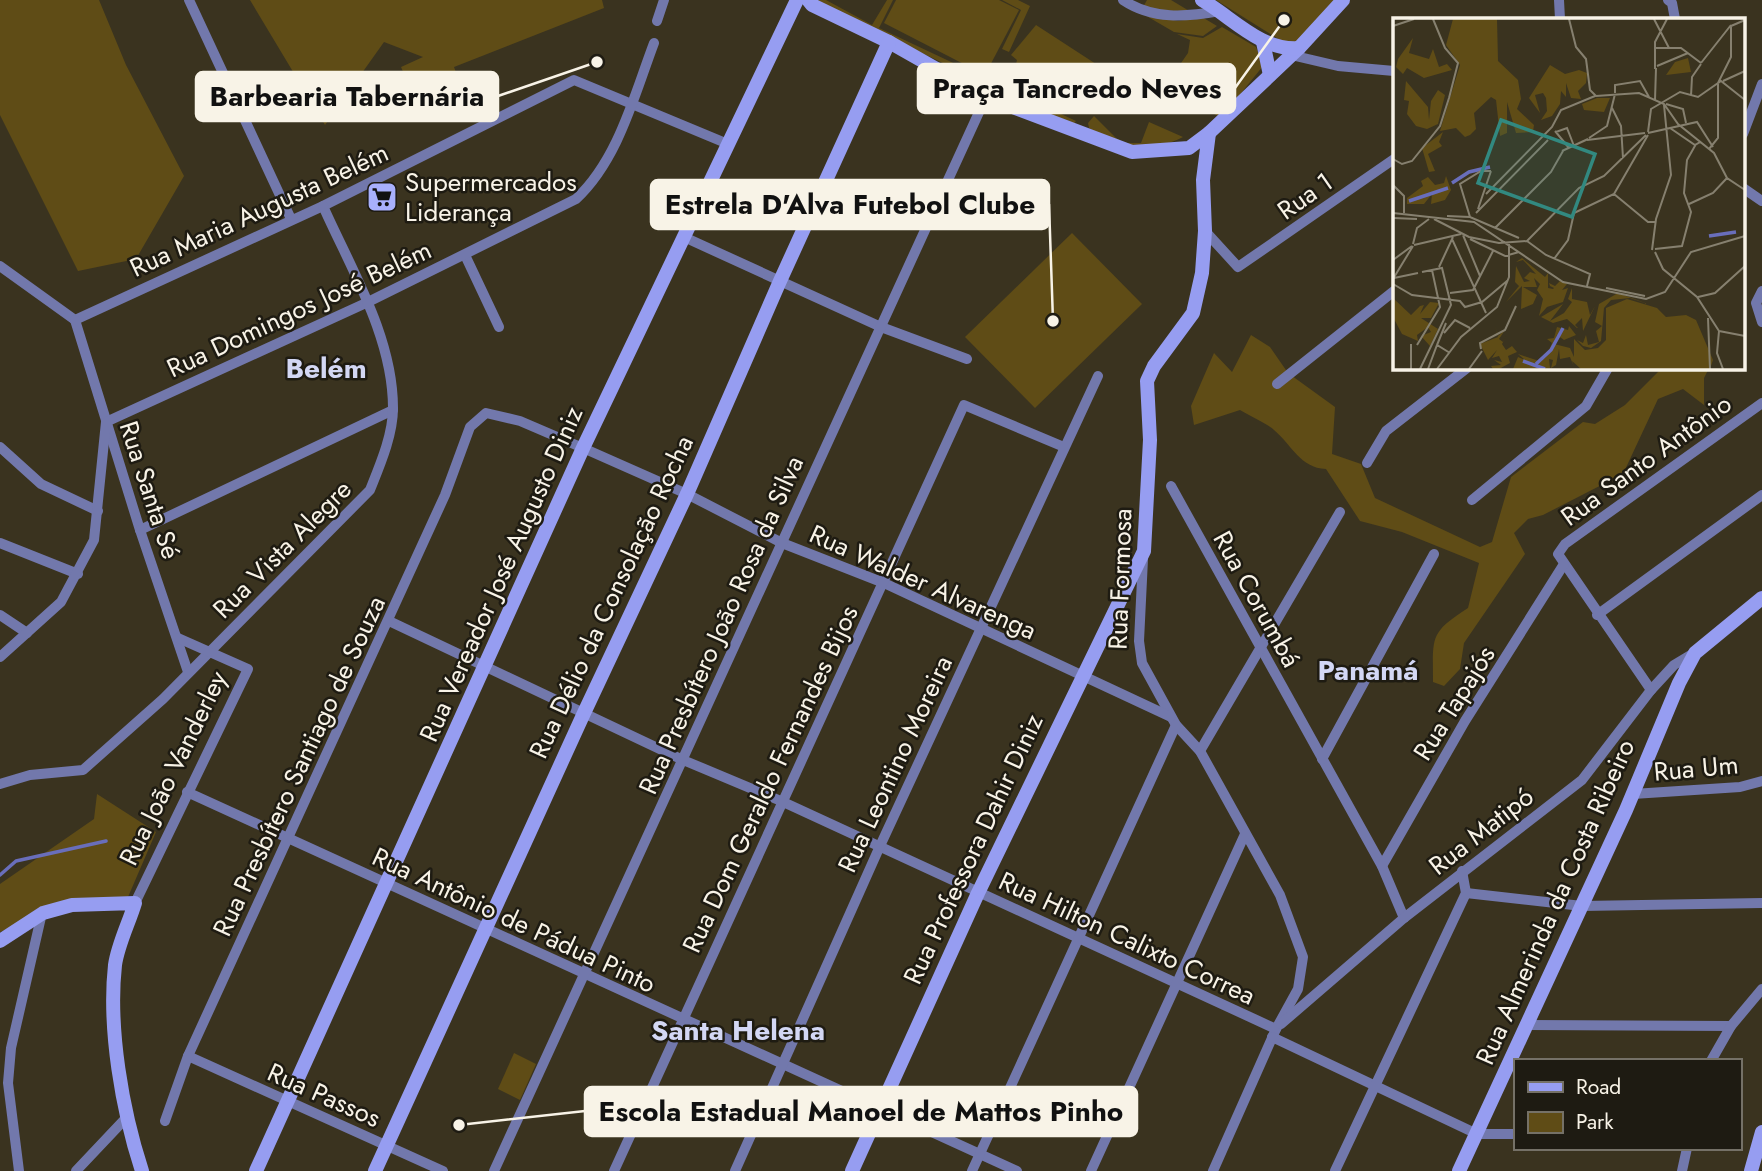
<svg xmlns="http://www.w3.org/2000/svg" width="1762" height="1171" font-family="Jost,sans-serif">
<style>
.green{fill:#5f4c16}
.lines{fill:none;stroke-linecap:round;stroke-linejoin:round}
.stream{stroke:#696ebb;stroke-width:3.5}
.street{stroke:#7278ac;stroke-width:10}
.secondary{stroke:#969df1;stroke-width:14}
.labels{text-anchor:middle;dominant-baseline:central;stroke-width:5;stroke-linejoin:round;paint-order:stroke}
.poi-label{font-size:26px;fill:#f8f3e7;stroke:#1e1b12;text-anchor:start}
.street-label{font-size:26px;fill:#f8f3e7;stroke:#1e1b12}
.neighbourhood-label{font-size:28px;font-weight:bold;fill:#d3d7f4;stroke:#1e1b12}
.inset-river{fill:none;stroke:#696ebb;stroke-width:3.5}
.inset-road{fill:none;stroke:#86806f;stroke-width:2}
.view{fill:#328980;fill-opacity:0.15;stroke:#328980;stroke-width:3.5}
.inset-edge{fill:none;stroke:#f8f3e7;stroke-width:3.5}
.leader{fill:none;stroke:#f8f3e7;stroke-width:2.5}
.callout-dot{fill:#f8f3e7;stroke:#1e1b12;stroke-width:2.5}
.callout{fill:#f8f3e7;stroke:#f8f3e7;stroke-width:2.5}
.callout-label{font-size:28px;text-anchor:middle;font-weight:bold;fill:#111}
</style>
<rect width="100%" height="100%" fill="#3a331f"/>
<g class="green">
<path d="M0,0H99L126,65L184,176L136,259L78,271L0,115Z"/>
<path d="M250,0H602L604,8L454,67L458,78L414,97L401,67L423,57L384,42L325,125Z"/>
<path d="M816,0H826L872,25L887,0H893L879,28L1076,121L1073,125L819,4Z"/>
<path d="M896,0H999L1019,10L985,75L884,23Z"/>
<path d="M1002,0H1018L1030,6L1009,52L1002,49L1021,10Z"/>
<path d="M1147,0H1171L1191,12L1163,13L1143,7Z"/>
<path d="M1216,0H1339L1296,44L1280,40Z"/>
<path d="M1143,14L1178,21L1202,17L1217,26L1203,36L1174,32Z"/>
<path d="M1036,25L1096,64L1075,77L1067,89L1029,73L1024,64L1015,68L1017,60L1011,55Z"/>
<path d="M1222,27L1256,47L1263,66L1221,118L1181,94L1169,106L1146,105L1140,113L1110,105L1091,107L1080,94L1095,75L1106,71L1146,98L1156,99L1188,53L1190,40L1177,34L1203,38Z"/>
<path d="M1094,116L1116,138L1125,143H1141L1149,122L1183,137C1150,154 1119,149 1089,128L1088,123Z"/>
<path d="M1072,233L1142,304L1035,408L965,337Z"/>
<path d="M1251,335L1270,347L1288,373L1335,407L1332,454L1361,464L1375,498L1480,547L1492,542L1511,477L1583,422L1595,424L1625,405L1662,368H1709L1704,378V405L1683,389L1658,399L1623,474L1543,515L1528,519L1514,533L1525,554L1464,643L1460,669L1444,686L1433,682C1433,637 1429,633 1468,608L1479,563L1402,532L1360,521L1326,469C1300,468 1292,445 1274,430C1265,422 1251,417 1240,410L1194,425L1191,406L1214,353L1232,372Z"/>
<path d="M97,794L156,832L128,897L76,900L0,932V884L94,819Z"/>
<path d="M514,1053L536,1064L520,1100L498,1089Z"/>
</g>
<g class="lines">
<path class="stream" d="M0,875L16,861L106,841"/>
<g class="street">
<path d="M189,0L291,219"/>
<path d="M1123,0C1153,20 1186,17 1220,11"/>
<path d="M1559,0L1560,19"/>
<path d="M1668,0L1672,3L1675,19"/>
<path d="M657,21L664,0"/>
<path d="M1291,55L1338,66L1394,71"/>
<path d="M1743,134L1762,84"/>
<path d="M1743,188L1762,201"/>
<path d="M1205,231L1238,267L1394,159"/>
<path d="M684,237L881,327L967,359"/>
<path d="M465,255L499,327"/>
<path d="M0,266L75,320"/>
<path d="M1762,291L1756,303L1762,322"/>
<path d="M75,320L323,206L574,80L728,144"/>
<path d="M75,320L140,530L188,672"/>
<path d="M1277,384L1394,291"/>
<path d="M0,447L41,484L98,511"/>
<path d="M1367,463L1386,431L1467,368"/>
<path d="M1171,486L1382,866L1404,918"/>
<path d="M1472,500L1586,406L1608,368"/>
<path d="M140,530L393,410"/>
<path d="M0,543L78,574"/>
<path d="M1143,559L1139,641L1142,663L1176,725L1200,751L1280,895L1303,957L1298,989L1276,1029L1213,1171"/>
<path d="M0,615L27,633"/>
<path d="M1597,615L1762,495"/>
<path d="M389,621L683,760L781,801L1276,1029"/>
<path d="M0,657L61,602L94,540L106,422L366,303L576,199C618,160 634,96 654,43"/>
<path d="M1651,690L1558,554L1565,544L1762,403"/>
<path d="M1200,751L1340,512"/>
<path d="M1322,759L1434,554"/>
<path d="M0,784L30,775L83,770L163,699L370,490C380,465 393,435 393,408C393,337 351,269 323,206"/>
<path d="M187,792L1017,1171"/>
<path d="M1633,794L1740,787L1762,781"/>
<path d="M1382,866L1465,721L1564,564"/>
<path d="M1466,893L1582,906L1762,903"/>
<path d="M135,903L248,669L178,638"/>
<path d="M1281,1024L1404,918L1582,780L1651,690L1674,665L1694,653"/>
<path d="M1528,1025L1731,1026"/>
<path d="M1272,1037L1477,1134H1515"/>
<path d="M188,1056L443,1171"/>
<path d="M1711,1061L1731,1026L1762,989"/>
<path d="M165,1121L188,1056L445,495L470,427L486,413L520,421L583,448L687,494L782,543L884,583L1171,717"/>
<path d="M19,1171L8,1083L11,1048L42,913"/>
<path d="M76,1171L127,1117"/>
<path d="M494,1171L986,97"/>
<path d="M614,1171L964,405L1064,447"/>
<path d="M735,1171L880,846L1098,376"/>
<path d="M972,1171L1176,725"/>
<path d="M1091,1171L1245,834"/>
<path d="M1335,1171L1466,893L1462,871"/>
<path d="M1682,1171L1687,1148"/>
</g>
<g class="secondary">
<path d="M808,0L812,5L889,42L986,97L1132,152L1189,148L1209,133L1299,48L1343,0"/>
<path d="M1202,0C1233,18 1261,51 1299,48"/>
<path d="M1263,42L1270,75"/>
<path d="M0,941L43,913L72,905L135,903C129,923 118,944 115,965C108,1028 122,1110 142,1171"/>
<path d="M256,1171L583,448L797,0"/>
<path d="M375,1171L584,713L687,494L780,281L889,42"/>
<path d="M852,1171L978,893L1144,551L1150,440L1147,381L1154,366L1193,313L1202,273L1205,231L1203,180L1209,133"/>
<path d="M1459,1171L1626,810L1679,683L1695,653L1762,598"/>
<path d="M1751,1171L1762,1132"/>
</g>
</g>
<defs>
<g id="supermarket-square" transform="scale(1.575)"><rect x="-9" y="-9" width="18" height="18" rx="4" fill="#a8b0fc" stroke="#1e1b12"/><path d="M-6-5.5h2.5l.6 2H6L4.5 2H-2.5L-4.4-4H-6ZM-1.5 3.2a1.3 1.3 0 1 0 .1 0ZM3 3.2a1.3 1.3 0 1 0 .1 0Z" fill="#111"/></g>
</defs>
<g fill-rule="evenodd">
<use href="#supermarket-square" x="382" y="197"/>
</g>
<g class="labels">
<g class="poi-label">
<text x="405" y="182">Supermercados<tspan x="405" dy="30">Liderança</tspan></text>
</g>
<g class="street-label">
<text transform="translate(1305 196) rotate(-35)">Rua 1</text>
<text transform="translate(259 210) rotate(-25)">Rua Maria Augusta Belém</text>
<text transform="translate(299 309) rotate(-25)">Rua Domingos José Belém</text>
<text transform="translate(1646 460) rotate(-36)">Rua Santo Antônio</text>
<text transform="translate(150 490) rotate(72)">Rua Santa Sé</text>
<text transform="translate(282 549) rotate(-45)">Rua Vista Alegre</text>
<text transform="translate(501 574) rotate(-66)">Rua Vereador José Augusto Diniz</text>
<text transform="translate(1120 579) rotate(-88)">Rua Formosa</text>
<text transform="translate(923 582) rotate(24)">Rua Walder Alvarenga</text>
<text transform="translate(611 597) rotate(-65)">Rua Délio da Consolação Rocha</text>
<text transform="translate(1257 599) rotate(61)">Rua Corumbá</text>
<text transform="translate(721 625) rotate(-66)">Rua Presbítero João Rosa da Silva</text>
<text transform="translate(1454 703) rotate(-58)">Rua Tapajós</text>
<text transform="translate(895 764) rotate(-65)">Rua Leontino Moreira</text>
<text transform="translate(299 766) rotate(-65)">Rua Presbítero Santiago de Souza</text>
<text transform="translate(173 768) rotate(-64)">Rua João Vanderley</text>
<text transform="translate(1696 768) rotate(-5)">Rua Um</text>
<text transform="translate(770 779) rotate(-65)">Rua Dom Geraldo Fernandes Bijos</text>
<text transform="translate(1481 831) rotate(-38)">Rua Matipó</text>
<text transform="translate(973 849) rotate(-65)">Rua Professora Dahir Diniz</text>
<text transform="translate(1555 902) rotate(-66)">Rua Almerinda da Costa Ribeiro</text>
<text transform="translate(514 920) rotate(25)">Rua Antônio de Pádua Pinto</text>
<text transform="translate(1127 938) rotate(25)">Rua Hilton Calixto Correa</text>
<text transform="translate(324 1095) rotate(24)">Rua Passos</text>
</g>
<g class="neighbourhood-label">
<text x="326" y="368">Belém</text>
<text x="1368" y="670">Panamá</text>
<text x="738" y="1030">Santa Helena</text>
</g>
</g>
<g transform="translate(1393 18)">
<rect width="352" height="352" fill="#3a331f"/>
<path d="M60,1H104L105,43L125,62L128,81L124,91L141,107L140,114L123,115L114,84V115L107,118L103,82L98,79L81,95L83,111L77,117L72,119L63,110L47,113L67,47L53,27ZM20,20L16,35L36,41L40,31L46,49L54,46L59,52L31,60L14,50L10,56L3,49L5,41ZM295,40L298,54L273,57L282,44ZM157,47L172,56L186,52L194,55L193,65L185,73L188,81L178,80L173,65V79L168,73L167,86L159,98L148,102L154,93L153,80L150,75L142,77L147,95L136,80ZM13,63L35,89L36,102L38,83L45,72L52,77L45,106L34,111L23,108L14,96L16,83L11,82ZM204,80H217L211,94L191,92L189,86ZM50,114L46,124L49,128L35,136L42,153L36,154L29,130ZM53,158L58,172L52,182L38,186L39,176L31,186H14V180L30,168L28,163L35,159L42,167L51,165ZM129,240L152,259L155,255V270L160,271L161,270L157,268L156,265L162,268L167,263L174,266L169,272L175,270L170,284L154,289L146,298L150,281L144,272L147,266L141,260L144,269H130L144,277L140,286L128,291L129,268L113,284L126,268L122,264L123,248L131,264L137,263L131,260L137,254L143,256L130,242L123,244ZM179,270V281L194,284L197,297L202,288L190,313L189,300L182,307L185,310H184L174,301L160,305L148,299L170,286L157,303L171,295L179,284L175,281ZM225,275L255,286L237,280L218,282L211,290L208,323L198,330L190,328L184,322L190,325L193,317L195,327L206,324L203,313L209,308L202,304L206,286ZM0,280L18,297L27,288L31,287L27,296L37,284L46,285L38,300H28L45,311L37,328L28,318L38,314L35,309L24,317L25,323L9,316L0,299ZM234,281L264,290L273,299L293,297L303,302L320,342L317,351H188L179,343L181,349L177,339L167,341L166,331L163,347L158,350L160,342L156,341L157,350L120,351L125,339L132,342L125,336L146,343L156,332L159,325L154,321L161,320L164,309L175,312L176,308L183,317L171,322L164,317L161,326L177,330L181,339V321L192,332L205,330L213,322V290ZM102,308L105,318L112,312L106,321L110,324L114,317L109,326L113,332L119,328L124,334L115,338L117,345L106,351H100L98,348L108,347L101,342L109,344L106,338L99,340L104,332L95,342L87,326L105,319Z" fill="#5f4c16"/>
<path class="inset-river" d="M59,165L76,154L97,149M16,183L55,170M316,218L343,214M130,343L152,351M143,346L158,332L170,310"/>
<path class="inset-road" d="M176,1L183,29L193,41L197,72L203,78L246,75L271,86L285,106L321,135L334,160L352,172M261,1L276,30M0,8L21,1M263,30H288L308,45M308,45L338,7M264,48L295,35M262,51V24L274,1M330,63L352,53M222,75V67L247,63L256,79M298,78L299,59L308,46M262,82L263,50M273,86L290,91L293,105M219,90L228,108L230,140M277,110L302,127L307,124M162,113L176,130M163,114L174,110L181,128M255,114L258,91L287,74L305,79L328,63L352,82M255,115L304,104L320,129M196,120L214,108L222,76M194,122L252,115M316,131L325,120V65L338,39V8L352,2M169,133L195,121M0,141L9,146L19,143L47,108L56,80L65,45L52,30L40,1M0,167L11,178V195M93,176L159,109L168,92L202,78M221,176L255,204H262M296,186L320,175L334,160M85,191L98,153M0,195L81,204L170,264L253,281L272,274L298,234L352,218M83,195L155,122M54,198L77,199L126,220M77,199L67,166L88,153H98M0,200L24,201M41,201L76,219L106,225L134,223L186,170L211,158L253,117M102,210L158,154L170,133M70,217L87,258M59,221L93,295M77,221L112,238L126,234M134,223L153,237L197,256L194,268M20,226L24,210L36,201M21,227L68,216M262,231L289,228L298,194L291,175L294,142L303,126M259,232L263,201L278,157L271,87M262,234L270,251L304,279L326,313M161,241L175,222L181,195L221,176L255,117M0,242L19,228M46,249L60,219M1,260L25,255M0,261L20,228M0,266L19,277L67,283L72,289L89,284L114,263M213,270L252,278M57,275L80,272L100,233M305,279L322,275L352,248M315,300L317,351M326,313L324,335L330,351M326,313L352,318M51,315L62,302L77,310M18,326V351M24,327L47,289L39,252M44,327L53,305M88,331L87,325L112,312L123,288M27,351L58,287L49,250L29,254M35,351L44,327L57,335M44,351L68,319L104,289L116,259V226M76,351L89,333"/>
<path class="view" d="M108,102L202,136L179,199L85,165Z"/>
<rect width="352" height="352" class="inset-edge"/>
</g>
<path class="leader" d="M1284 20L1235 88M597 62L498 96M1053 321L1049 204M459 1125L585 1111"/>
<g class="callout-dot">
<circle cx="1284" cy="20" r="7"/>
<circle cx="597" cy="62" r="7"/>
<circle cx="1053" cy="321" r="7"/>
<circle cx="459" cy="1125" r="7"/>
</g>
<g class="callout">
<rect x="918" y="64" width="317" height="49" rx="7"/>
<rect x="196" y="72" width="302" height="49" rx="7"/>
<rect x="651" y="180" width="398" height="49" rx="7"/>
<rect x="585" y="1087" width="552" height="49" rx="7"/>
</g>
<g class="callout-label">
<text x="1077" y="98">Praça Tancredo Neves</text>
<text x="347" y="106">Barbearia Tabernária</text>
<text x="850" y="214">Estrela D'Alva Futebol Clube</text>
<text x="861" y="1121">Escola Estadual Manoel de Mattos Pinho</text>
</g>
<rect x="1514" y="1059" width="228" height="91" fill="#1e1b12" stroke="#757167" stroke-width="2"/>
<rect x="1528" y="1082" width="35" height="10" fill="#969df1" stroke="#757167" stroke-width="2"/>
<text x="1576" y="1094" font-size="21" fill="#f8f3e7">Road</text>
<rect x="1528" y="1112" width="35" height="21" fill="#5f4c16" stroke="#757167" stroke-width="2"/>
<text x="1576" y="1129" font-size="21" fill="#f8f3e7">Park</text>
</svg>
